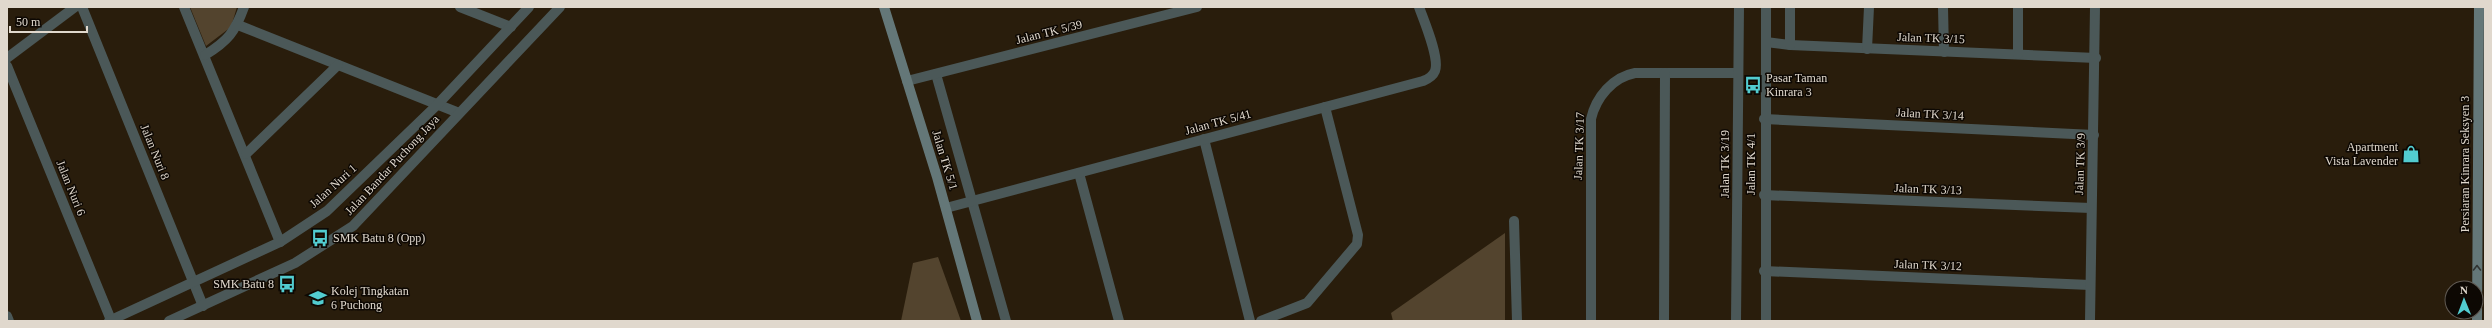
<svg xmlns="http://www.w3.org/2000/svg" width="2492" height="328" font-family="'Times New Roman',serif">
<style>
.green{fill:#53442e}
.lines{fill:none;stroke-linecap:round;stroke-linejoin:round}
.street{stroke:#4b5858;stroke-width:10}
.secondary{stroke:#647778;stroke-width:10}
.oneway{stroke:#303432}
.labels{text-anchor:middle;dominant-baseline:central;stroke-width:3;stroke-linejoin:round;paint-order:stroke}
.street-label{font-size:12px;fill:#e0d8cd;stroke:#0d0803}
.poi-label{font-size:12px;fill:#e0d8cd;stroke:#0d0803;text-anchor:start}
</style>
<rect width="100%" height="100%" fill="#291d0c"/>
<g class="green">
<path d="M190,7H237L231,27L206,46Z"/>
<path d="M1505,233V321H1393L1391,313Z"/>
<path d="M938,257L961,321H901L913,263Z"/>
</g>
<g class="lines">
<g class="street">
<path d="M82,7L203,306"/>
<path d="M184,7L280,242"/>
<path d="M460,7L511,27"/>
<path d="M1943,7L1944,52"/>
<path d="M238,25L459,113"/>
<path d="M1766,42L1790,45L2096,58"/>
<path d="M1790,45V7"/>
<path d="M1867,49L1869,7"/>
<path d="M2018,54V7"/>
<path d="M205,55C228,41 235,32 244,7"/>
<path d="M7,58L75,7"/>
<path d="M7,66L111,320"/>
<path d="M936,74L1006,321"/>
<path d="M907,81L1197,7"/>
<path d="M1764,119L2094,135"/>
<path d="M1204,139L1250,321"/>
<path d="M246,154L338,65"/>
<path d="M1079,173L1119,321"/>
<path d="M1764,195L2091,208"/>
<path d="M946,208L1423,81C1428,79 1433,76 1435,71C1440,58 1424,21 1419,7"/>
<path d="M1514,221L1517,321"/>
<path d="M1764,271L2090,285"/>
<path d="M7,316L9,321"/>
<path d="M109,321L280,242L327,211L437,105L529,7"/>
<path d="M169,321L295,263L353,226L560,7"/>
<path d="M1261,321L1307,303L1357,244L1358,235L1325,107"/>
<path d="M1591,321V119C1596,97 1613,77 1635,73H1738"/>
<path d="M1664,321L1665,73"/>
<path d="M1736,321L1739,7"/>
<path d="M1766,321V7"/>
<path d="M2090,321L2095,7"/>
</g>
<g class="secondary">
<path d="M884,7L937,177L977,321"/>
<path d="M2477,321L2479,7"/>
</g>
</g>
<defs><path id="oneway-chevron" d="M-2-3.5L2.5 0L-2 3.5" fill="none" stroke-width="1.6" stroke-linecap="round" stroke-linejoin="round"/></defs>
<use class="oneway" href="#oneway-chevron" transform="translate(2477 268) rotate(-90)"/>
<defs>
<g id="bus-bare" transform="scale(1.38)"><path d="M-5-6H5V4H4V6H2V4H-2V6H-4V4H-5ZM-3.5-4V0h7V-4ZM-3.5 1.2v1.5H-2V1.2ZM2 1.2v1.5H3.5V1.2Z" fill="#52ccd0" stroke="#0d0803" stroke-width="2.5" paint-order="stroke"/></g>
<g id="shop-bare" transform="scale(1.38)"><path d="M-5-2.5h2.3a2.7 3.5 0 0 1 5.4 0H5L5.5 6h-11ZM-1.5-2.5h3a1.5 2.3 0 0 0-3 0Z" fill="#52ccd0" stroke="#0d0803" stroke-width="2.5" paint-order="stroke"/></g>
<g id="university-bare" transform="scale(1.38)"><path d="M0-5L7-2L0 1L-7-2ZM-4 1L0 2.5L4 1V4Q0 6-4 4Z" fill="#52ccd0" stroke="#0d0803" stroke-width="2.5" paint-order="stroke"/></g>
</defs>
<g fill-rule="evenodd">
<use href="#bus-bare" x="1753" y="85"/>
<use href="#shop-bare" x="2411" y="154"/>
<use href="#bus-bare" x="320" y="238"/>
<use href="#bus-bare" x="287" y="284"/>
<use href="#university-bare" x="318" y="298"/>
</g>
<g class="labels">
<g class="street-label">
<text transform="translate(1049 32) rotate(-14)">Jalan TK 5/39</text>
<text transform="translate(1931 38) rotate(2)">Jalan TK 3/15</text>
<text transform="translate(1930 114) rotate(3)">Jalan TK 3/14</text>
<text transform="translate(1218 122) rotate(-15)">Jalan TK 5/41</text>
<text transform="translate(1579 146) rotate(-88)">Jalan TK 3/17</text>
<text transform="translate(155 152) rotate(68)">Jalan Nuri 8</text>
<text transform="translate(945 160) rotate(73)">Jalan TK 5/1</text>
<text transform="translate(1725 164) rotate(-90)">Jalan TK 3/19</text>
<text transform="translate(1751 164) rotate(-90)">Jalan TK 4/1</text>
<text transform="translate(2080 164) rotate(-88)">Jalan TK 3/9</text>
<text transform="translate(2465 164) rotate(-90)">Persiaran Kinrara Seksyen 3</text>
<text transform="translate(392 165) rotate(-47)">Jalan Bandar Puchong Jaya</text>
<text transform="translate(333 186) rotate(-42)">Jalan Nuri 1</text>
<text transform="translate(71 188) rotate(68)">Jalan Nuri 6</text>
<text transform="translate(1928 189) rotate(2)">Jalan TK 3/13</text>
<text transform="translate(1928 265) rotate(2)">Jalan TK 3/12</text>
</g>
<g class="poi-label">
<text x="1766" y="78">Pasar Taman<tspan x="1766" dy="14">Kinrara 3</tspan></text>
<text x="2398" y="147" text-anchor="end">Apartment<tspan x="2398" dy="14">Vista Lavender</tspan></text>
<text x="333" y="238">SMK Batu 8 (Opp)</text>
<text x="274" y="284" text-anchor="end">SMK Batu 8</text>
<text x="331" y="291">Kolej Tingkatan<tspan x="331" dy="14">6 Puchong</tspan></text>
</g>
</g>
<rect width="2492" height="328" fill="none" stroke="#e0d8cd" stroke-width="16"/>
<g transform="translate(2464 300) rotate(359)"><circle r="19" fill="#0d0803" stroke="#615b54"/>
<path d="M0-3L7 15L0 10L-7 15Z" fill="#52ccd0"/>
<text y="-6" font-size="11" font-weight="bold" text-anchor="middle" fill="#e0d8cd">N</text>
</g>
<path d="M10 26v6h77v-6" fill="none" stroke="#e0d8cd" stroke-width="2"/>
<text x="16" y="26" font-size="12" fill="#e0d8cd" stroke="#0d0803" stroke-width="3" paint-order="stroke">50 m</text>
</svg>
